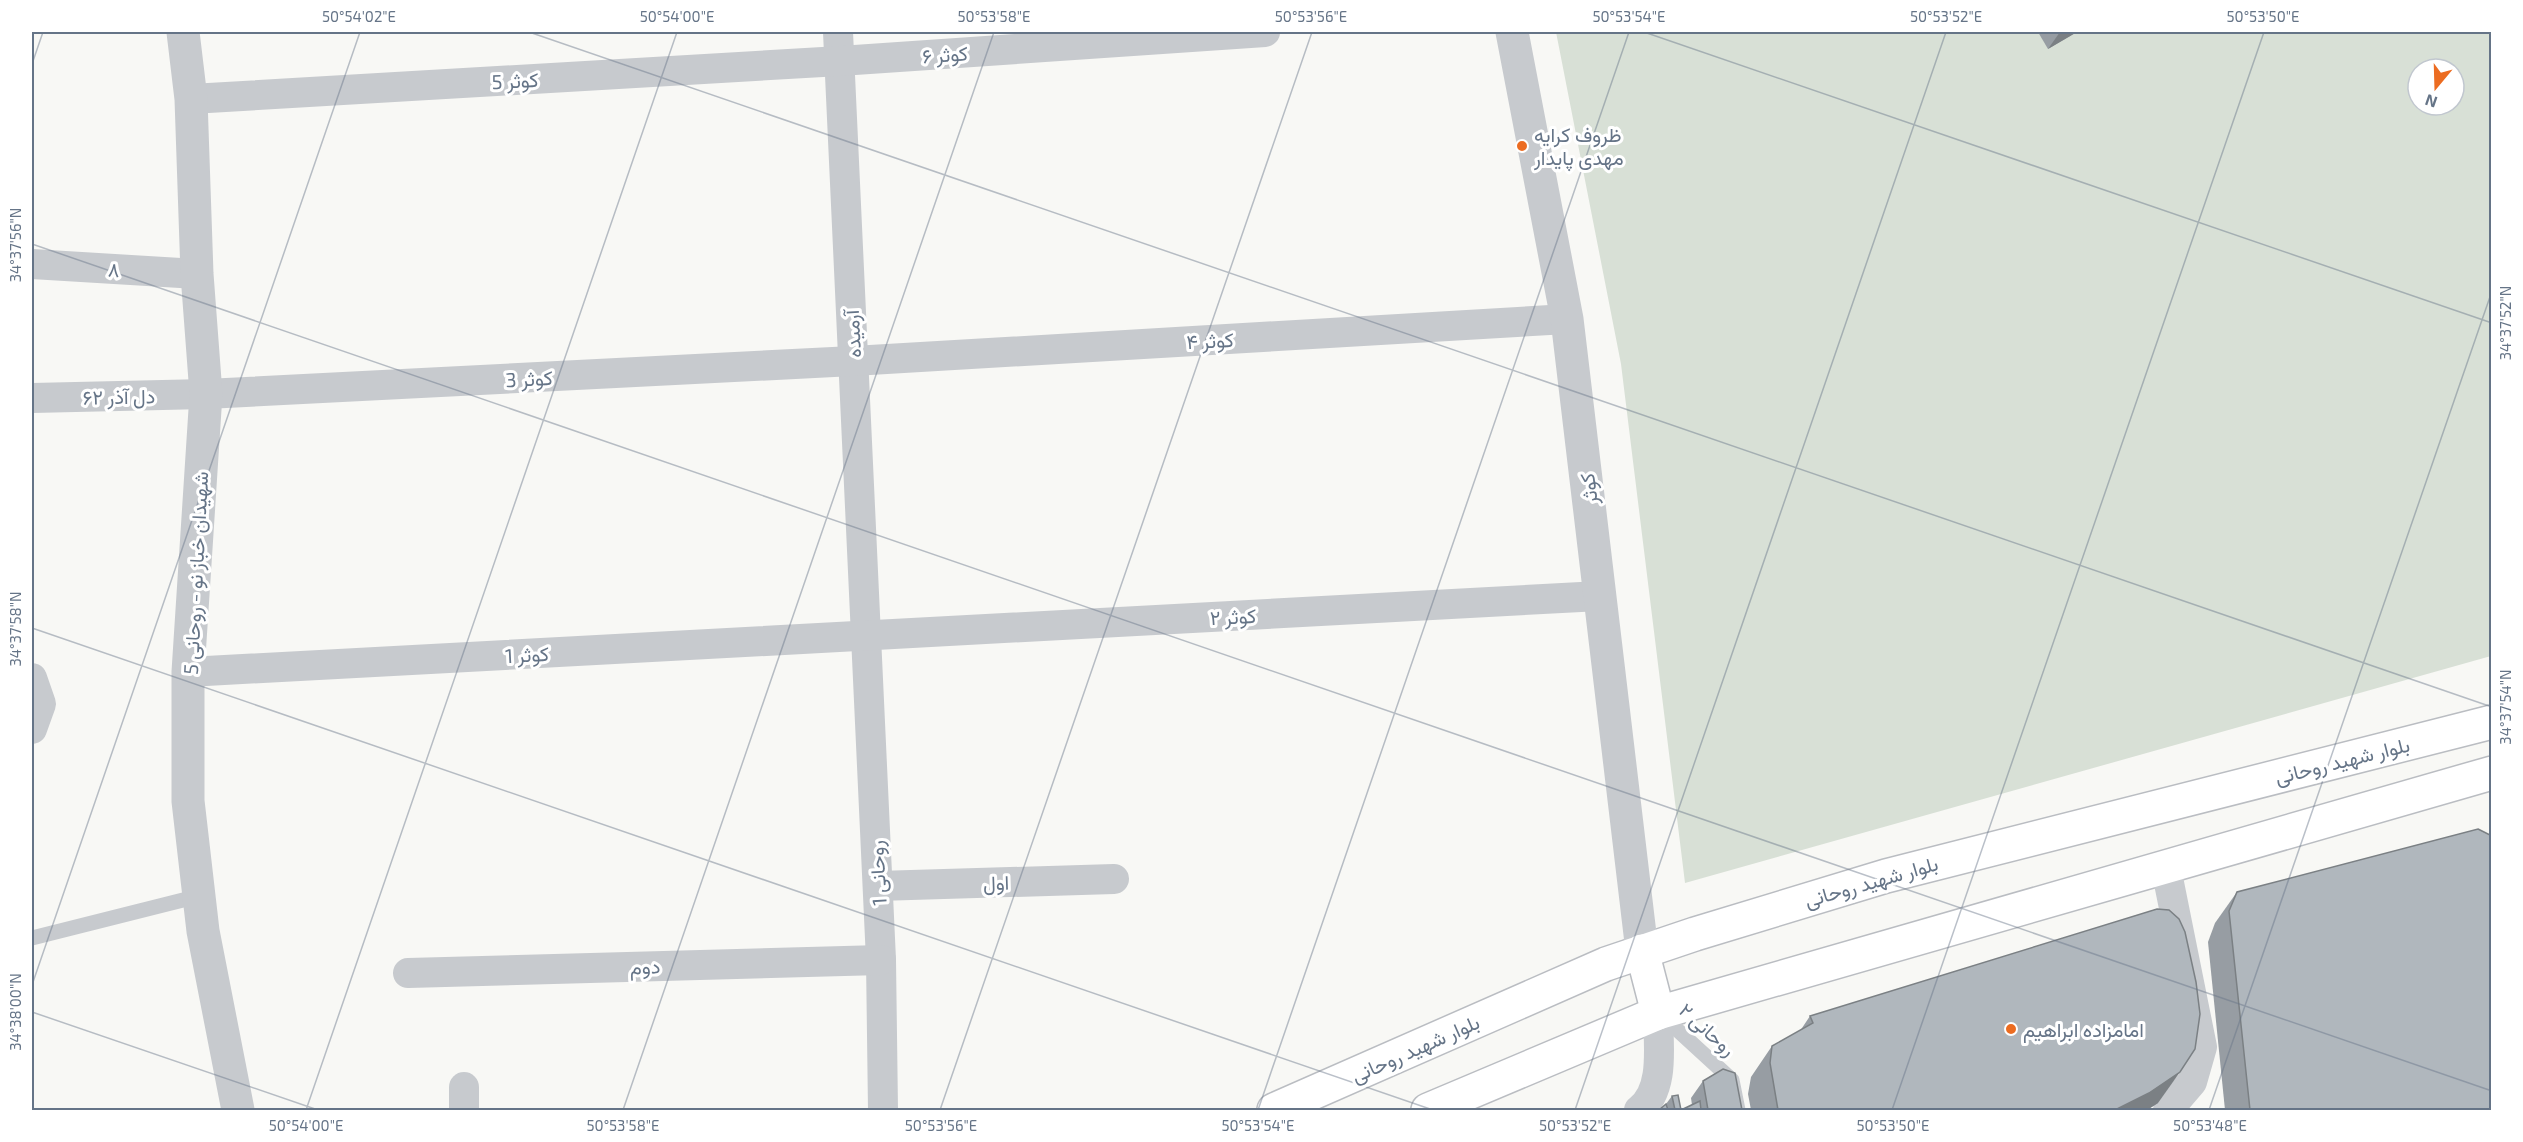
<svg xmlns="http://www.w3.org/2000/svg" width="2523" height="1142" font-family="'Exo 2',Vazirmatn,sans-serif">
<style>
.green{fill:#d8e0d6;fill-rule:evenodd}
.lines{fill:none;stroke-linecap:round;stroke-linejoin:round}
.primary-casing{stroke:#babdc2;stroke-width:36}
.service{stroke:#c7cace;stroke-width:15}
.minor{stroke:#c7cace;stroke-width:30}
.tertiary{stroke:#c7cace;stroke-width:33}
.primary{stroke:#fff;stroke-width:33}
.wall{fill:#979da3}
.shaded-wall{fill:#7b8084}
.building{fill:#b0b7bd;stroke:#7b8084;stroke-width:1.5}
.ticks{fill:none;stroke:#657487;stroke-width:1.5;stroke-opacity:0.45}
.poi-dot{fill:#ec6c21;stroke:#fff;stroke-width:2}
.labels{text-anchor:middle;dominant-baseline:central;stroke-width:6;stroke-linejoin:round;paint-order:stroke}
.street-label{font-size:20px;fill:#657487;stroke:#fff}
.poi-label{font-size:20px;fill:#657487;stroke:#fff;text-anchor:start}
.neatline{fill:none;stroke:#657487;stroke-width:2}
.ticks-label{font-size:15px;text-anchor:middle;fill:#657487}
</style>
<rect width="100%" height="100%" fill="#f8f8f5"/>
<path class="green" d="M1556,32H2491V656L1685,883L1621,364ZM2418,69H2454V105H2418Z"/>
<g class="lines">
<g class="primary-casing">
<g id="primary">
<path d="M1642,951L1658,1013"/>
<path d="M1274,1110L1606,964L1695,934L1886,876L2492,722"/>
<path d="M1428,1110L1658,1013L2492,773"/>
</g>
</g>
<g class="service">
<path d="M32,938L199,896"/>
<path d="M1660,1014L1732,1080L1738,1110"/>
</g>
<g class="minor">
<path d="M838,32L881,960L883,1110"/>
<path d="M191,99L840,61L1265,32"/>
<path d="M32,264L197,274"/>
<path d="M32,398L206,394L853,361L1567,319"/>
<path d="M188,672L1600,596"/>
<path d="M32,678L41,704L32,729"/>
<path d="M2166,868L2202,1047L2192,1082L2168,1110"/>
<path d="M878,886L1114,879"/>
<path d="M408,973L881,960"/>
<path d="M464,1110V1087"/>
<path d="M1639,1110C1666,1090 1658,1043 1658,1013"/>
</g>
<g class="tertiary">
<path d="M183,32L191,99L197,274L206,394L188,672V801L203,931L238,1110"/>
<path d="M1512,32L1567,319L1642,951"/>
</g>
<use href="#primary" class="primary"/>
</g>
<g class="wall">
<path d="M2038,32H2077L2048,49Z"/>
<path d="M2237,892L2492,1110H2225L2208,942L2215,923Z"/>
<path d="M1810,1016L2158,1103L2147,1110H1751L1748,1094L1751,1077L1772,1046L1800,1031Z"/>
<path d="M1703,1081L1742,1110H1659L1666,1104L1672,1096L1681,1110L1692,1105L1691,1098Z"/>
</g>
<g class="shaded-wall">
<path d="M2060,32H2077L2048,49Z"/>
<path d="M2180,1072L2158,1103L2147,1110H2115Z"/>
</g>
<g class="building">
<path d="M2478,829L2492,836V1110H2250L2229,911L2237,892Z"/>
<path d="M2157,909L2169,910L2179,919L2185,932L2196,982L2200,1014L2195,1049L2180,1072L2149,1093L2115,1110H1778L1770,1063L1772,1046L1813,1023L1810,1016Z"/>
<path d="M1723,1069L1735,1073L1742,1110H1708L1703,1081Z"/>
<path d="M1678,1095L1681,1110H1675L1672,1096Z"/>
<path d="M1700,1101L1701,1110H1681Z"/>
<path d="M1666,1104L1668,1110H1659Z"/>
</g>
<path class="ticks" d="M529,32L2492,707M1644,32L2492,323M32,64L43,32M32,244L2492,1091M32,628L1433,1110M32,985L360,32M32,1012L318,1110M306,1110L677,32M623,1110L994,32M940,1110L1312,32M1258,1110L1629,32M1575,1110L1946,32M1892,1110L2264,32M2209,1110L2492,291"/>
<g class="poi-dot">
<circle cx="1522" cy="146" r="6"/>
<circle cx="2011" cy="1029" r="6"/>
</g>
<g class="labels">
<g class="street-label">
<text transform="translate(945 54) rotate(-4)">کوثر ۶</text>
<text transform="translate(515 80) rotate(-3)">کوثر 5</text>
<text transform="translate(114 269) rotate(4)">۸</text>
<text transform="translate(852 334) rotate(-93)">آرمیده</text>
<text transform="translate(1210 340) rotate(-3)">کوثر ۴</text>
<text transform="translate(529 378) rotate(-3)">کوثر 3</text>
<text transform="translate(119 396) rotate(-1)">دل آذر ۶۲</text>
<text transform="translate(1588 489) rotate(-97)">کوثر</text>
<text transform="translate(195 573) rotate(-87)">شهیدان خباز نو - روحانی 5</text>
<text transform="translate(1233 616) rotate(-3)">کوثر ۲</text>
<text transform="translate(527 654) rotate(-3)">کوثر 1</text>
<text transform="translate(2342 760) rotate(-14)">بلوار شهید روحانی</text>
<text transform="translate(877 873) rotate(-93)">روحانی 1</text>
<text transform="translate(1871 881) rotate(-16)">بلوار شهید روحانی</text>
<text transform="translate(996 882) rotate(-2)">اول</text>
<text transform="translate(645 966) rotate(-2)">دوم</text>
<text transform="translate(1708 1029) rotate(42)">روحانی ۲</text>
<text transform="translate(1415 1048) rotate(-24)">بلوار شهید روحانی</text>
</g>
<g class="poi-label">
<text x="1534" y="134">ظروف کرایه<tspan x="1534" dy="23">مهدی پایدار</tspan></text>
<text x="2023" y="1029">امامزاده ابراهیم</text>
</g>
</g>
<rect width="2523" height="1142" fill="none" stroke="#ffffff" stroke-width="66"/>
<g transform="translate(2436 87) rotate(199)"><circle r="28" fill="#ffffff" stroke="#c1c7cf" stroke-width="1.5"/>
<path d="M0-4.5L10 22L0 15L-10 22Z" fill="#ec6c21"/>
<text y="-9" font-size="16" font-weight="bold" text-anchor="middle" fill="#657487">N</text>
</g>
<rect x="33" y="33" width="2457" height="1076" class="neatline"/>
<g class="ticks-label">
<text x="359" y="22">50°54'02"E</text>
<text x="677" y="22">50°54'00"E</text>
<text x="994" y="22">50°53'58"E</text>
<text x="1311" y="22">50°53'56"E</text>
<text x="1629" y="22">50°53'54"E</text>
<text x="1946" y="22">50°53'52"E</text>
<text x="2263" y="22">50°53'50"E</text>
<text transform="translate(16 245) rotate(-90)" y="5">34°37'56"N</text>
<text transform="translate(2506 323) rotate(-90)" y="5">34°37'52"N</text>
<text transform="translate(16 629) rotate(-90)" y="5">34°37'58"N</text>
<text transform="translate(2506 707) rotate(-90)" y="5">34°37'54"N</text>
<text transform="translate(16 1012) rotate(-90)" y="5">34°38'00"N</text>
<text x="306" y="1131">50°54'00"E</text>
<text x="623" y="1131">50°53'58"E</text>
<text x="941" y="1131">50°53'56"E</text>
<text x="1258" y="1131">50°53'54"E</text>
<text x="1575" y="1131">50°53'52"E</text>
<text x="1893" y="1131">50°53'50"E</text>
<text x="2210" y="1131">50°53'48"E</text>
</g>
</svg>
